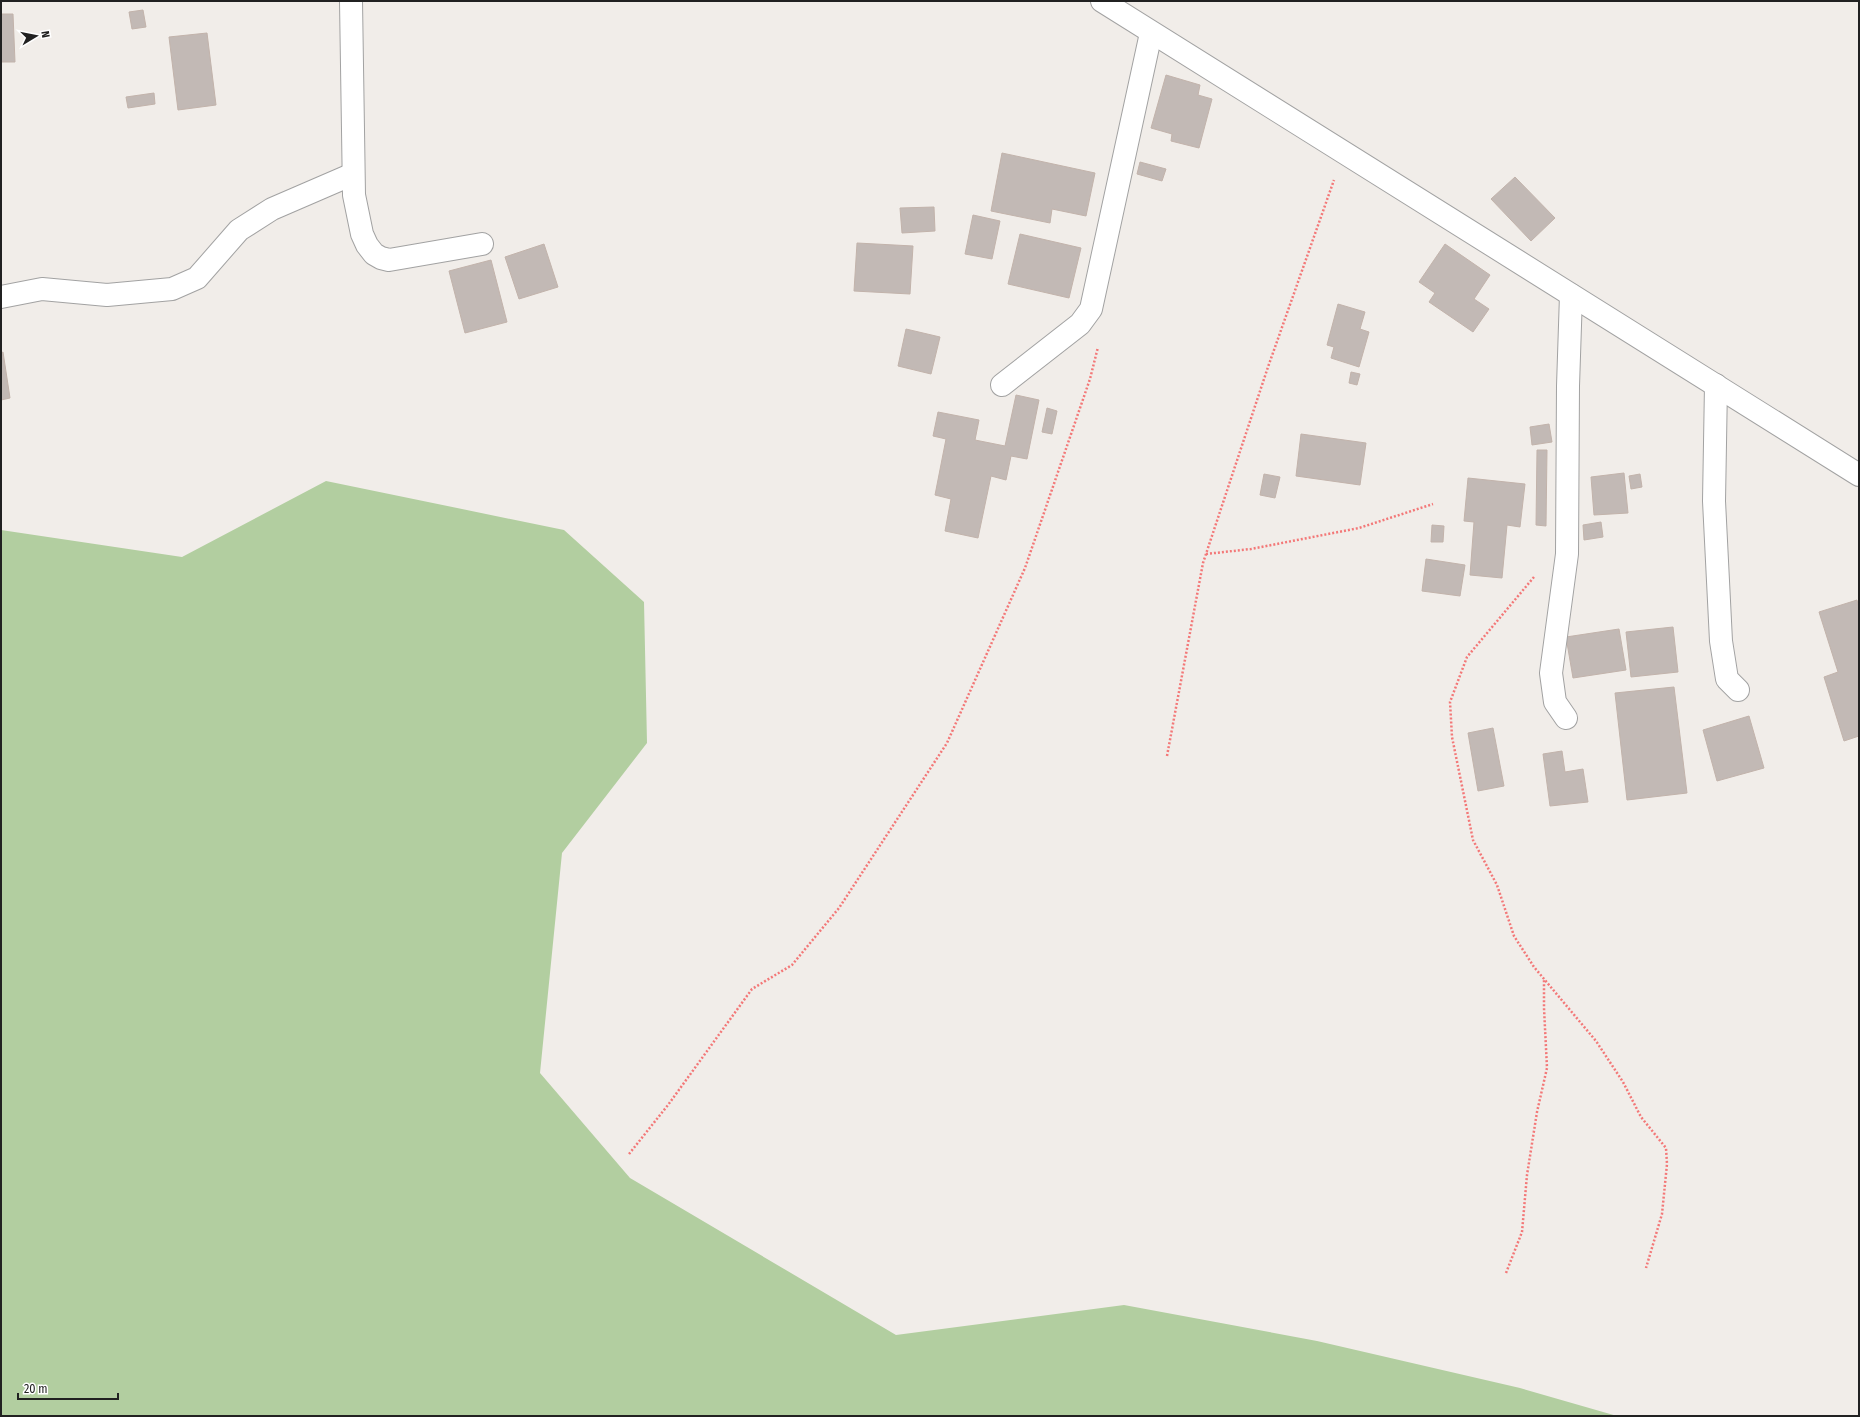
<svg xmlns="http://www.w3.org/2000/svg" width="1860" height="1417" font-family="'Fira Sans Condensed',sans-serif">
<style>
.forest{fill:#b2cea0}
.building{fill:#c2b9b5;stroke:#c2b3ab}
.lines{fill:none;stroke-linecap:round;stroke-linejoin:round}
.minor-casing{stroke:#a2a2a2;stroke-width:24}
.path{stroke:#f37878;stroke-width:2.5;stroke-dasharray:2 2;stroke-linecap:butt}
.minor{stroke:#fff;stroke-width:22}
</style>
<rect width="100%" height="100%" fill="#f1ede9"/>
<path class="forest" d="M326,481L564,530L644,602L647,743L562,853L540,1073L630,1178L896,1335L1124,1305L1317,1341L1520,1388L1617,1416H1V530L182,557Z"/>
<g class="building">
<path d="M143,10L146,27L132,29L129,12Z"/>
<path d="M1,14H13L15,62H1Z"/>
<path d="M207,33L216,105L178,110L169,37Z"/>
<path d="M1166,75L1200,85L1198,95L1212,99L1199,148L1171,141L1172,134L1151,128Z"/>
<path d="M154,93L155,104L128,108L126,97Z"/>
<path d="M1002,153L1095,173L1086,216L1052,209L1050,223L991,211Z"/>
<path d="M1140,162L1166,169L1162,181L1137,174Z"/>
<path d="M1515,177L1555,218L1531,241L1491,199Z"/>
<path d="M934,207L935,231L902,233L900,208Z"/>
<path d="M973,215L1000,221L992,259L965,254Z"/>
<path d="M1020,234L1081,248L1069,298L1008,284Z"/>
<path d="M857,243L913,246L910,294L854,291Z"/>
<path d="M544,244L558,287L519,299L505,257Z"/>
<path d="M1445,244L1490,275L1474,299L1489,309L1473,332L1429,302L1435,293L1419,282Z"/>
<path d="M491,260L507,322L465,333L449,271Z"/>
<path d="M1338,304L1365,312L1360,329L1369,332L1359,367L1331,358L1334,347L1327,345Z"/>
<path d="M906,329L940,337L931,374L898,366Z"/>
<path d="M3,352L10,398L1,400V353Z"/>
<path d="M1351,372L1360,374L1357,385L1349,383Z"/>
<path d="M1016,395L1039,400L1027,459L1011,456L1006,480L991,476L978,538L945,531L951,499L935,495L946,439L933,436L938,412L979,420L975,440L1005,446Z"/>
<path d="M1047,408L1057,411L1052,434L1042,432Z"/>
<path d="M1549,424L1552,442L1532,445L1530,427Z"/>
<path d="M1301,434L1366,443L1360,485L1296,476Z"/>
<path d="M1537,450H1547L1546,526L1536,525Z"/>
<path d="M1624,473L1628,513L1594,515L1591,477Z"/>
<path d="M1264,474L1280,477L1275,498L1260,495Z"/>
<path d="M1640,474L1642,487L1631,489L1629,476Z"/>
<path d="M1468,478L1525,484L1520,527L1507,525L1502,578L1470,575L1474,522L1464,521Z"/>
<path d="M1601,522L1603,537L1584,540L1583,525Z"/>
<path d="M1432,525L1444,526L1443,542H1431Z"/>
<path d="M1426,559L1465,565L1460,596L1422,591Z"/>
<path d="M1857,600L1859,608V736L1844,741L1824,677L1838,672L1819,612Z"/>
<path d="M1673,627L1678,672L1631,677L1626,632Z"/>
<path d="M1619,629L1626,670L1573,678L1566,637Z"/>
<path d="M1674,687L1687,793L1627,800L1615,693Z"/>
<path d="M1749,716L1764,768L1717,781L1703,730Z"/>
<path d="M1493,728L1504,786L1478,791L1468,733Z"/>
<path d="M1562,751L1565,772L1583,769L1588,802L1550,806L1543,754Z"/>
</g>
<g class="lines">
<g class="minor-casing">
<g id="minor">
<path d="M351,1L354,195L362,234L367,245L374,254L381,258L389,260L482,244"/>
<path d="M1102,1L1859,475"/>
<path d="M1,297L42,289L107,295L172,289L197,278L239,230L272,209L353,174"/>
<path d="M1002,385L1080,324L1091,309L1151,33"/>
<path d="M1716,385L1714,501L1721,641L1727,679L1738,690"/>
<path d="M1566,718L1555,702L1551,673L1567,554L1568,386L1571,295"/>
</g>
</g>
<g class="path">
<path d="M1206,554L1251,549L1359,528L1433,504"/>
<path d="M1534,577L1467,657L1450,702L1452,737L1473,840L1497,885L1514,936L1534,967L1596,1041L1623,1082L1641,1117L1666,1148L1667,1164L1662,1214L1646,1268"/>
<path d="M1167,756L1203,563L1268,367L1334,180"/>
<path d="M629,1154L668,1105L752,989L792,965L839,908L947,743L1025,568L1090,379L1098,347"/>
<path d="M1506,1273L1522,1232L1527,1175L1537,1112L1547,1068L1544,1008V979"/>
</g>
<use href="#minor" class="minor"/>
</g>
<rect width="1860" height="1417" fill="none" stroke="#212121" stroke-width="4"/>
<g transform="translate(36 36) rotate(80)" stroke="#ffffff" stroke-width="3" paint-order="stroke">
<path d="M0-3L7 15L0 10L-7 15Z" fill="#212121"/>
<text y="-6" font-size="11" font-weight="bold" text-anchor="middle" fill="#212121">N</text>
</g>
<path d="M18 1393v6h100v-6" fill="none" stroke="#212121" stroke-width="2"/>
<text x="24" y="1393" font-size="12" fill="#212121" stroke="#ffffff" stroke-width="3" paint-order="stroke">20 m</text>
</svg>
